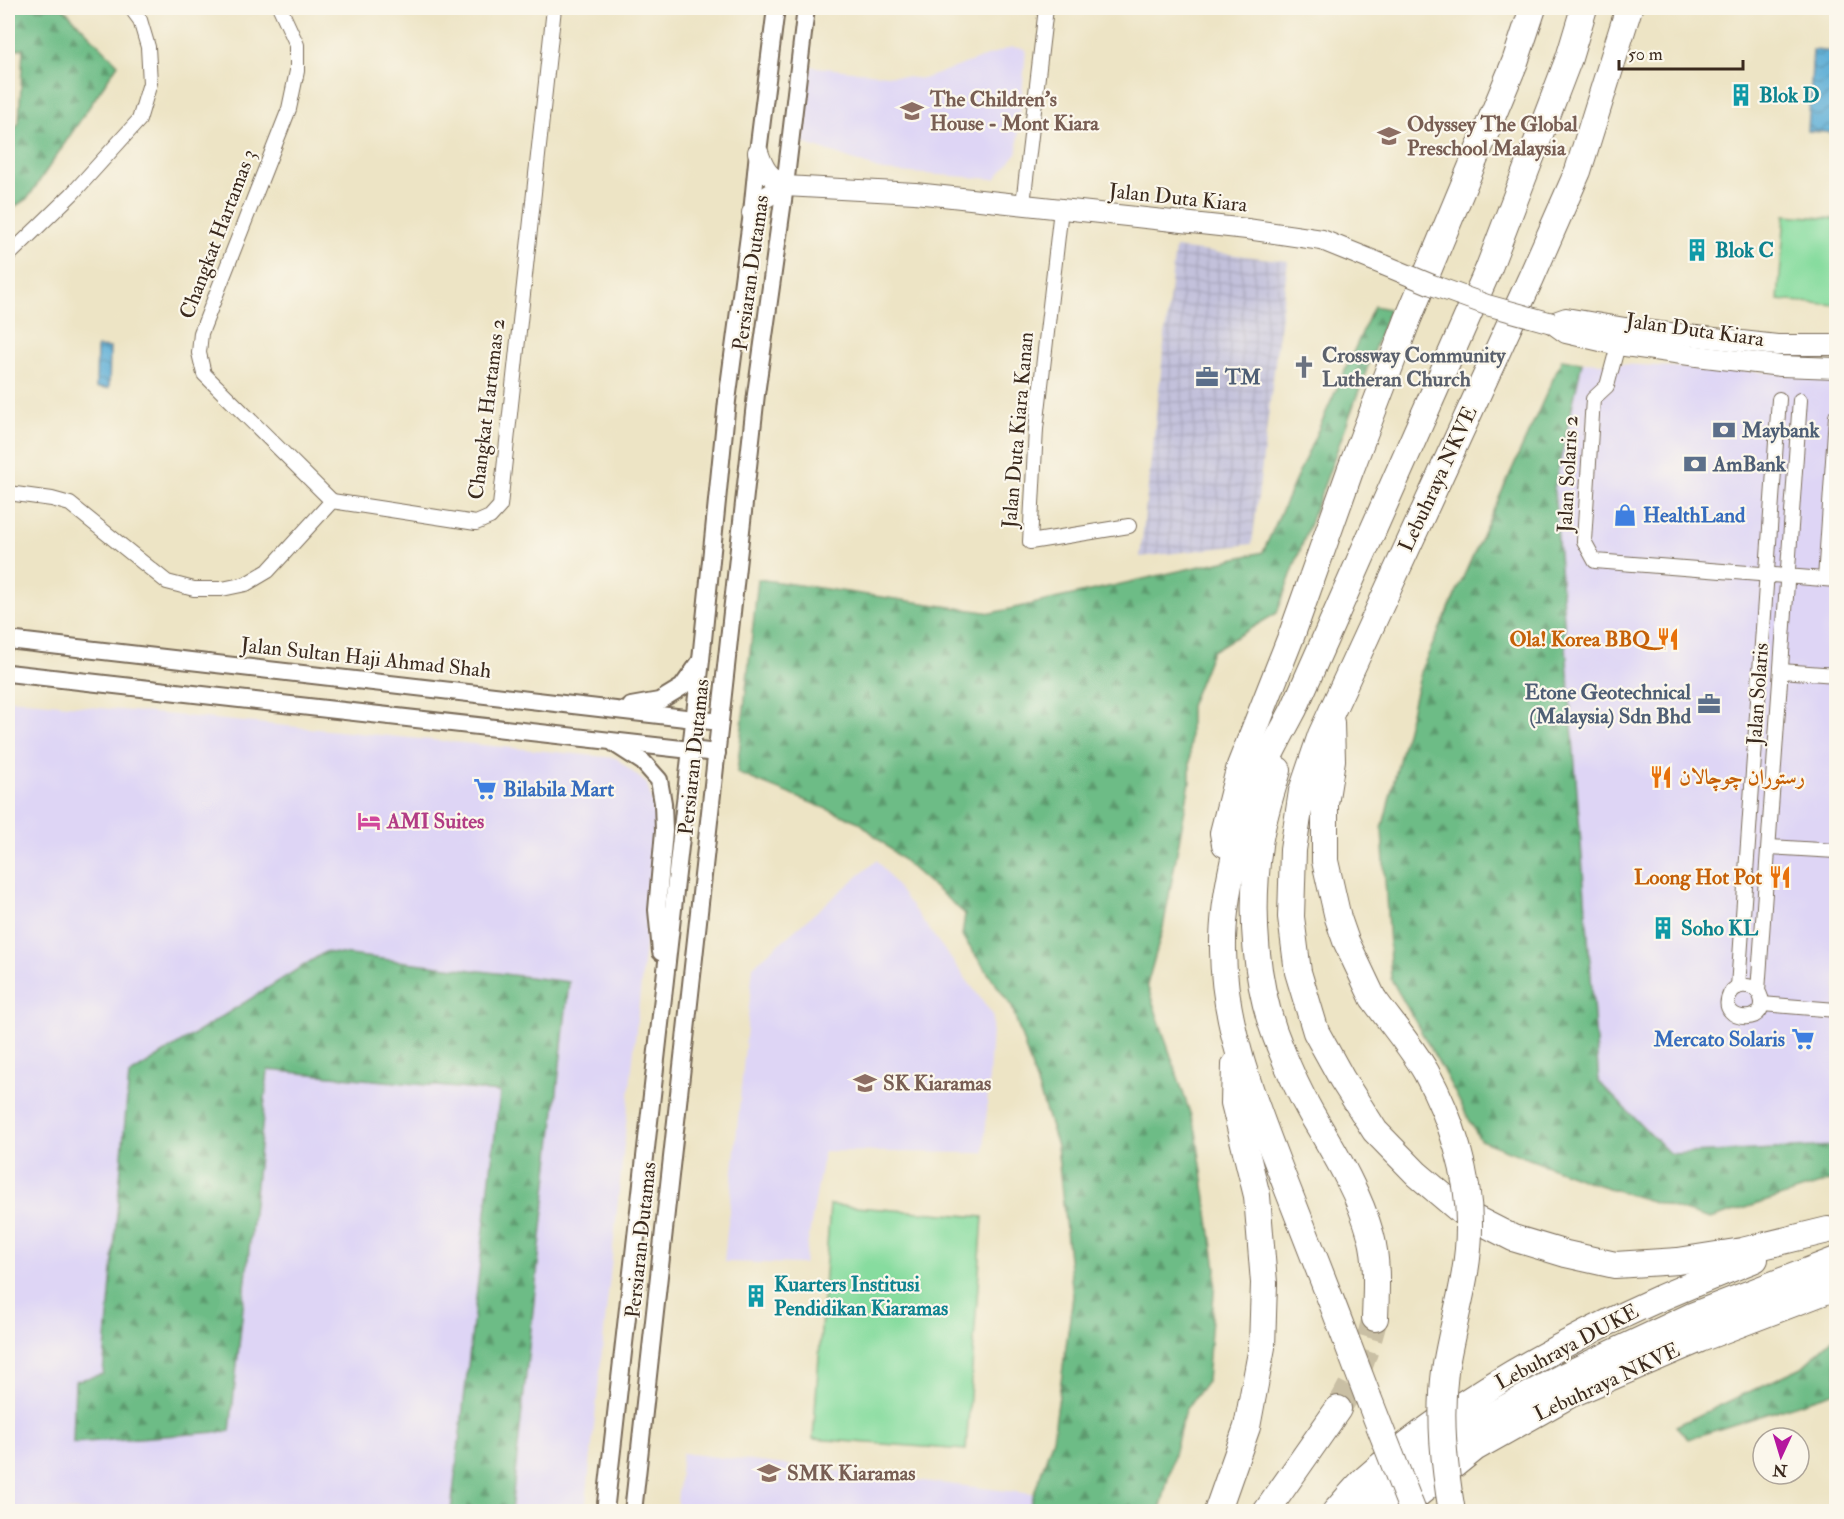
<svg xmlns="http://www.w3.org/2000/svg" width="1844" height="1519" font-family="'IM FELL Double Pica',Amiri,serif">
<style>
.built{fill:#ded5f5}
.industrial{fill:url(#industrial-grid)}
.forest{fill:url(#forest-firs);stroke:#547352;stroke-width:1.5}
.park{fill:#87dc9f;stroke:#61835e;stroke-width:1.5}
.water{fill:url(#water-waves);stroke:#4a6b7a;stroke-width:1.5}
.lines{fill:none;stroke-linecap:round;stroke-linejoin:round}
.motorway-tunnel{stroke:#c9bfa4;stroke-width:26;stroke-dasharray:26 13;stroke-linecap:butt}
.minor-casing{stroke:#796b58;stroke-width:16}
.tertiary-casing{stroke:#796b58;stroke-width:20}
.secondary-casing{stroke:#796b58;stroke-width:22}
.motorway-casing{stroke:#796b58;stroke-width:28}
.minor{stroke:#fff;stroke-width:14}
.tertiary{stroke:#fff;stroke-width:16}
.secondary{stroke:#fff;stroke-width:20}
.motorway{stroke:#fff;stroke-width:26}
.secondary-bridge-casing{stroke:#796b58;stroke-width:22;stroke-linecap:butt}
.motorway-bridge-casing{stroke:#796b58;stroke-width:28;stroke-linecap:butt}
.secondary-bridge{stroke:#fff;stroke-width:20}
.motorway-bridge{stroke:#fff;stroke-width:26}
.labels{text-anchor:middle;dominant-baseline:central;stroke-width:4.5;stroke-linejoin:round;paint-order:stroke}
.culture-label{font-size:21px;font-weight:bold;fill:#0d838f;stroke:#fbf7ec;text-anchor:start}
.education-label{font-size:21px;font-weight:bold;fill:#785e54;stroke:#fbf7ec;text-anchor:start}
.street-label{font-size:21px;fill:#3b2a1e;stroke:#fbf7ec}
.worship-label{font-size:21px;font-weight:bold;fill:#5b616d;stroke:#fbf7ec;text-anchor:start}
.service-label{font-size:21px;font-weight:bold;fill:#4e5e75;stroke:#fbf7ec;text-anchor:start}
.shop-label{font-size:21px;font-weight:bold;fill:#366cbe;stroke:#fbf7ec;text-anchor:start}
.food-label{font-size:21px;font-weight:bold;fill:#c56008;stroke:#fbf7ec;text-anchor:end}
.hotel-label{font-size:21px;font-weight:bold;fill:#b23c85;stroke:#fbf7ec;text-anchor:start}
</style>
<defs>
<pattern id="industrial-grid" width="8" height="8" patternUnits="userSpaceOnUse" patternTransform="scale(1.5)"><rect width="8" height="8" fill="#c3c1db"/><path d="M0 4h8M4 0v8" fill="none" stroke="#a8a6bc"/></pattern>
<pattern id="forest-firs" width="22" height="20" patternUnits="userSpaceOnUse" patternTransform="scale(1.5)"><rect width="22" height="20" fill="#6dbc86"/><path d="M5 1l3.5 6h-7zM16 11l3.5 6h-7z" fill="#5b996d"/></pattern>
<pattern id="water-waves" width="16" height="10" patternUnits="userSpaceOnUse" patternTransform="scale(1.5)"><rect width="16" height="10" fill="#59acd5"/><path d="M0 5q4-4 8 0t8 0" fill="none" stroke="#4b8cac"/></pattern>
</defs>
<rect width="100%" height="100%" fill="#fbf7ec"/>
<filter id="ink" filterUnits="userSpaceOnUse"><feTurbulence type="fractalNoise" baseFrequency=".0167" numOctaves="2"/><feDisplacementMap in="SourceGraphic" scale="12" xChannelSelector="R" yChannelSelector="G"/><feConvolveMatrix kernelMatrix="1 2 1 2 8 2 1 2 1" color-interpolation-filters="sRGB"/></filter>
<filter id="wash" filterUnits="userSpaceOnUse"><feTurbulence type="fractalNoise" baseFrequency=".008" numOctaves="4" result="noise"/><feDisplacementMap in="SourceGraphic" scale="24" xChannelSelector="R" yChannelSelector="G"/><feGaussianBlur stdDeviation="1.35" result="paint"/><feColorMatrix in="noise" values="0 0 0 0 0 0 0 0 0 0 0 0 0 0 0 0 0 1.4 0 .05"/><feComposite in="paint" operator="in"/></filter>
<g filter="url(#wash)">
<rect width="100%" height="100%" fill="#ede4c5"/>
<g class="built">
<path d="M1012,47L1026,49L1017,153L995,179L884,171L801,142L808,66L923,79Z"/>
<path d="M1582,362L1836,376V1146L1834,1148L1670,1154L1599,1082L1554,488Z"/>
<path d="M8,699L616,758L647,784L658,823L585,1511H8Z"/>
<path d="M877,860L993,1015L984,1153L824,1151L804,1264L724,1262L753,966Z"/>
<path d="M682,1453L1034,1494L1028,1511L676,1512Z"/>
</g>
<path class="industrial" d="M1175,248L1288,261L1252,544L1140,557Z"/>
<g class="forest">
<path d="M8,8H63L118,64L28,198L8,211V135L19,123L23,48L8,52Z"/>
<path d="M1374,306L1389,309L1277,613L1212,651L1190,706V782L1163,928L1147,985L1196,1131L1216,1268L1207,1381L1185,1410L1160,1511H1028L1053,1438L1073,1296L1057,1146L1012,1007L962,936L965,914L859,822L737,773L758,579L992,613L1263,552Z"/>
<path d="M1562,359L1582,362L1554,488L1599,1082L1670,1154L1836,1146V1179L1710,1219L1589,1182L1480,1140L1440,1065L1391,979L1382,829L1422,668Z"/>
<path d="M325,952L569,982L511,1511H451L500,1092L268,1070L230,1431L73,1443L75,1381L103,1374L129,1075Z"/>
<path d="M1836,1336V1392L1688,1439L1676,1426L1802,1367Z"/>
</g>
<g class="park">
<path d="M1785,215L1836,219V305L1778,300Z"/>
<path d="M830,1205L983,1217L966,1450L813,1439Z"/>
</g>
<g class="water">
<path d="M1813,50L1836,52V133L1808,131Z"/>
<path d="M97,347L110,348L109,388H96Z"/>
</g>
</g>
<g filter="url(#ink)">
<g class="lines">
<path class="motorway-tunnel" d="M1338,1409C1357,1379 1366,1352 1375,1318"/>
<g class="minor-casing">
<g id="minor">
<path d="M280,8L297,45V71L289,109L201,333L199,353L204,374L332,501"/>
<path d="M1023,204L1046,8"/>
<path d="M1061,209L1036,429L1030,542L1129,526"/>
<path d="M8,256L72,194L139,120L150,83L148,47L140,20L131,8"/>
<path d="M1618,345L1607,386L1593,399L1584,541L1595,561L1836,580"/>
<path d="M8,493L52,499L70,504L167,582L194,589H222L246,584L268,571L332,501L476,523L490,517L500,506L554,8"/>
<path d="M1825,579L1836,416"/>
<path d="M1781,671L1836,675"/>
<path d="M1769,847L1836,851"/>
<path d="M1738,987L1779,399"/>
<path d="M1758,991C1750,984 1736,983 1730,994C1715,1025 1778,1026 1758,991L1800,400"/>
<path d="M1762,1004L1836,1010"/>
</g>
</g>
<g class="tertiary-casing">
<g id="tertiary">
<path d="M8,640L720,722"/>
<path d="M8,673L717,753"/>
<path d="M631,706L659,701L682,687L699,663"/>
<path d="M615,744L643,762L659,780L663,803L664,831L657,910L661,952"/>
<path d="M605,1512L701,660L727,401L752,213L758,152L776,8"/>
<path d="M633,1512L756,394L785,186L806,8"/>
</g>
</g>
<g class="secondary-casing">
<g id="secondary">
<path d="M758,152C764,170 768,176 785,186L915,193L1247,229L1322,240L1384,265"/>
<path d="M752,213L761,200L785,186"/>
<path d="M1552,323L1566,333L1618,345L1697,356L1781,366L1836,368"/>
<path d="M1552,323L1566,318L1625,328L1777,345H1836"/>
</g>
</g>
<g class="motorway-casing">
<g id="motorway">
<path d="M1629,8L1578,171L1531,278L1321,735L1302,791L1293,850L1291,917L1298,972L1316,1032L1342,1079L1375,1131L1417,1174L1462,1212L1513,1238L1566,1254L1615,1265L1678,1261L1742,1251L1828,1230"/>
<path d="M1331,723L1332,760L1325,804V861L1338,918L1346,941L1373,998"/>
<path d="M1278,770C1271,794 1262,820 1259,845C1250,912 1254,985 1280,1047C1289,1070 1299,1092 1311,1113C1334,1152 1359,1192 1371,1236C1378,1262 1376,1291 1375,1318"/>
<path d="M1225,844L1223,833L1240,766L1292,634L1350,471L1408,319L1515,62L1533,8"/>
<path d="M1368,1397C1341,1326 1314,1256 1286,1185C1257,1109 1224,1033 1223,950C1222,901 1239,824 1259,778C1269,755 1282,732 1294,709L1488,270L1569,58L1584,8"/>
<path d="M1217,1512L1247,1427L1262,1347L1264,1283L1257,1196L1234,1103L1235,1065"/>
<path d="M1266,1512L1338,1409"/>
<path d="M1335,1512C1344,1502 1353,1491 1363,1481C1448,1404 1553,1346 1658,1299C1690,1285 1723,1272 1755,1259"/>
<path d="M1363,1512L1413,1469L1478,1423L1564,1376L1694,1315L1836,1260"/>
<path d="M1396,1512L1475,1448L1571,1394L1700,1339L1836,1287"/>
</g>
</g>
<use href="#minor" class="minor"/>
<use href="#tertiary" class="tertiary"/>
<use href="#secondary" class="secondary"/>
<use href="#motorway" class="motorway"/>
<g class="secondary-bridge-casing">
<path id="secondary-bridge" d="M1384,265L1432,285L1487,305L1552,323"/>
</g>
<g class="motorway-bridge-casing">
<g id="motorway-bridge">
<path d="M1373,998C1390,1022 1411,1046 1426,1072C1451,1118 1470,1175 1469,1228C1469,1277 1452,1324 1445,1371C1439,1418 1444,1465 1452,1512"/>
<path d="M1368,1397L1413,1512"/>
</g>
</g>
<use href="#secondary-bridge" class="secondary-bridge"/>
<use href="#motorway-bridge" class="motorway-bridge"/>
</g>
</g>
<defs>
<g id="building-bare" transform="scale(1.8)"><path d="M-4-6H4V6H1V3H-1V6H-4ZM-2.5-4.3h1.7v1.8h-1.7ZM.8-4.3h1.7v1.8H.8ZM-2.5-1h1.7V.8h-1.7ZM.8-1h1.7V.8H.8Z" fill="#0f9aa8" stroke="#fbf7ec" stroke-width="2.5" paint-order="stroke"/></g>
<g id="school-bare" transform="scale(1.8)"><path d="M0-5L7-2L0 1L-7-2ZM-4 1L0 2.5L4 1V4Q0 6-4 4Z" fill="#8d6e63" stroke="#fbf7ec" stroke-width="2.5" paint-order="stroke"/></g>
<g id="church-bare" transform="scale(1.8)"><path d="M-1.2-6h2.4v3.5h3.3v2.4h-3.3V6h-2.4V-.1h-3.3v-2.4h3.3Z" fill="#6b7280" stroke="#fbf7ec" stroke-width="2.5" paint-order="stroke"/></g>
<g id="office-bare" transform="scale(1.8)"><path d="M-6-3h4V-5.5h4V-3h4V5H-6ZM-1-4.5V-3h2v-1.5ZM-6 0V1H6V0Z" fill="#5c6f8a" stroke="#fbf7ec" stroke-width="2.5" paint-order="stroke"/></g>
<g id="bank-bare" transform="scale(1.8)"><path d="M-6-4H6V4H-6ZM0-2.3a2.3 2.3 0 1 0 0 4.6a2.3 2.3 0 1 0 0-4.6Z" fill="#5c6f8a" stroke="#fbf7ec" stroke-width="2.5" paint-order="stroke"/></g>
<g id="shop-bare" transform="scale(1.8)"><path d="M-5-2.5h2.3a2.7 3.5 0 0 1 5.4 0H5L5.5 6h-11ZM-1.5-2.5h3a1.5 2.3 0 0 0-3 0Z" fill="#3f7fe0" stroke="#fbf7ec" stroke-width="2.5" paint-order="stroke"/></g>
<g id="restaurant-bare" transform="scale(1.8)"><path d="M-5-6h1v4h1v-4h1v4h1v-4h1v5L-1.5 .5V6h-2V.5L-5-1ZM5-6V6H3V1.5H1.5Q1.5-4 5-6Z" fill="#e8710a" stroke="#fbf7ec" stroke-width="2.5" paint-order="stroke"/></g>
<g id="supermarket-bare" transform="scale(1.8)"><path d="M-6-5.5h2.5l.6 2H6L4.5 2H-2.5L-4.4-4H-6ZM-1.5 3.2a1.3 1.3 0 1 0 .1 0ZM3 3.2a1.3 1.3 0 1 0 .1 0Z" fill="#3f7fe0" stroke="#fbf7ec" stroke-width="2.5" paint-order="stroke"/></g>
<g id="hotel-bare" transform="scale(1.8)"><path d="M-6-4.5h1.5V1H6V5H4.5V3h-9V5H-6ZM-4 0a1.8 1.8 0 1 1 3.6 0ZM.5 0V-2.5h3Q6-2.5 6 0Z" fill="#d1479c" stroke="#fbf7ec" stroke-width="2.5" paint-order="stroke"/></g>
</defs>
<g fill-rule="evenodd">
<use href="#building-bare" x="1741" y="95"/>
<use href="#school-bare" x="912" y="111"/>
<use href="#school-bare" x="1389" y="136"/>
<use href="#building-bare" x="1697" y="250"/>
<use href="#church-bare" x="1304" y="367"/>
<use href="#office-bare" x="1207" y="377"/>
<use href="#bank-bare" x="1724" y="430"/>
<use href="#bank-bare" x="1695" y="464"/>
<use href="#shop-bare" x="1625" y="515"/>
<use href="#restaurant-bare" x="1668" y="639"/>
<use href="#office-bare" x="1709" y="704"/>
<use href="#restaurant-bare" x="1661" y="777"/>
<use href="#supermarket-bare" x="485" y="789"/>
<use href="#hotel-bare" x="369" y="821"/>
<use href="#restaurant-bare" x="1780" y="877"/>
<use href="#building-bare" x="1663" y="928"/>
<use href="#supermarket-bare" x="1803" y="1039"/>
<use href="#school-bare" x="865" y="1083"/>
<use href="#building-bare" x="756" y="1296"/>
<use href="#school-bare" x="769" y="1473"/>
</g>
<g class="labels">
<g class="culture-label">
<text x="1759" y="95">Blok D</text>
<text x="1715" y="250">Blok C</text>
<text x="1681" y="928">Soho KL</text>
<text x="774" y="1284">Kuarters Institusi<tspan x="774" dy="24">Pendidikan Kiaramas</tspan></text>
</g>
<g class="education-label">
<text x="930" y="99">The Children's<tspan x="930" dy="24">House - Mont Kiara</tspan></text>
<text x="1407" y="124">Odyssey The Global<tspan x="1407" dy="24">Preschool Malaysia</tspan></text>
<text x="883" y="1083">SK Kiaramas</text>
<text x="787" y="1473">SMK Kiaramas</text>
</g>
<g class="street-label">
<text transform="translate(1178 198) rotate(6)">Jalan Duta Kiara</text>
<text transform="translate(218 234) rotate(-69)">Changkat Hartamas 3</text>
<text transform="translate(751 273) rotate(-82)">Persiaran Dutamas</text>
<text transform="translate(1695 330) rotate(8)">Jalan Duta Kiara</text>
<text transform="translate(487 409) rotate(-83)">Changkat Hartamas 2</text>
<text transform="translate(1018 430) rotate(-85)">Jalan Duta Kiara Kanan</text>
<text transform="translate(1568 474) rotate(-87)">Jalan Solaris 2</text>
<text transform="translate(1438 479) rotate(-65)">Lebuhraya NKVE</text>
<text transform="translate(366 658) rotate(6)">Jalan Sultan Haji Ahmad Shah</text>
<text transform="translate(1758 694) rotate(-86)">Jalan Solaris</text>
<text transform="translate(694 757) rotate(-84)">Persiaran Dutamas</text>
<text transform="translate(641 1240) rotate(-84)">Persiaran Dutamas</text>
<text transform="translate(1567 1347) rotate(-28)">Lebuhraya DUKE</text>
<text transform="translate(1607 1382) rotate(-25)">Lebuhraya NKVE</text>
</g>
<g class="worship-label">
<text x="1322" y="355">Crossway Community<tspan x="1322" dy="24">Lutheran Church</tspan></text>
</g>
<g class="service-label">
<text x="1225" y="377">TM</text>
<text x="1742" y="430">Maybank</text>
<text x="1713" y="464">AmBank</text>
<text x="1691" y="692" text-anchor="end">Etone Geotechnical<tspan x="1691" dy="24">(Malaysia) Sdn Bhd</tspan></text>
</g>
<g class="shop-label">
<text x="1643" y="515">HealthLand</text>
<text x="503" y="789">Bilabila Mart</text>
<text x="1785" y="1039" text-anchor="end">Mercato Solaris</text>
</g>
<g class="food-label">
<text x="1650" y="639">Ola! Korea BBQ</text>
<text x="1679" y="777" text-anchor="start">رستوران چوچالان</text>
<text x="1762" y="877">Loong Hot Pot</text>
</g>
<g class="hotel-label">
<text x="387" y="821">AMI Suites</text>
</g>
</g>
<rect width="1844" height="1519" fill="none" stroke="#fbf7ec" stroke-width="30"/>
<g transform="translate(1781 1456) rotate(184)"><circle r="28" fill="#fbf7ec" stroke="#aea59a" stroke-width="1.5"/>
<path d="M0-4.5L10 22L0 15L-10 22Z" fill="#b5179e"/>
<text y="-9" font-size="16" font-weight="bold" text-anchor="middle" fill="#3b2a1e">N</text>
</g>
<path d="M1619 60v9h124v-9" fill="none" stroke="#3b2a1e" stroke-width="3"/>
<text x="1628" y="60" font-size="18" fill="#3b2a1e" stroke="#fbf7ec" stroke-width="4.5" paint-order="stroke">50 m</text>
</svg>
